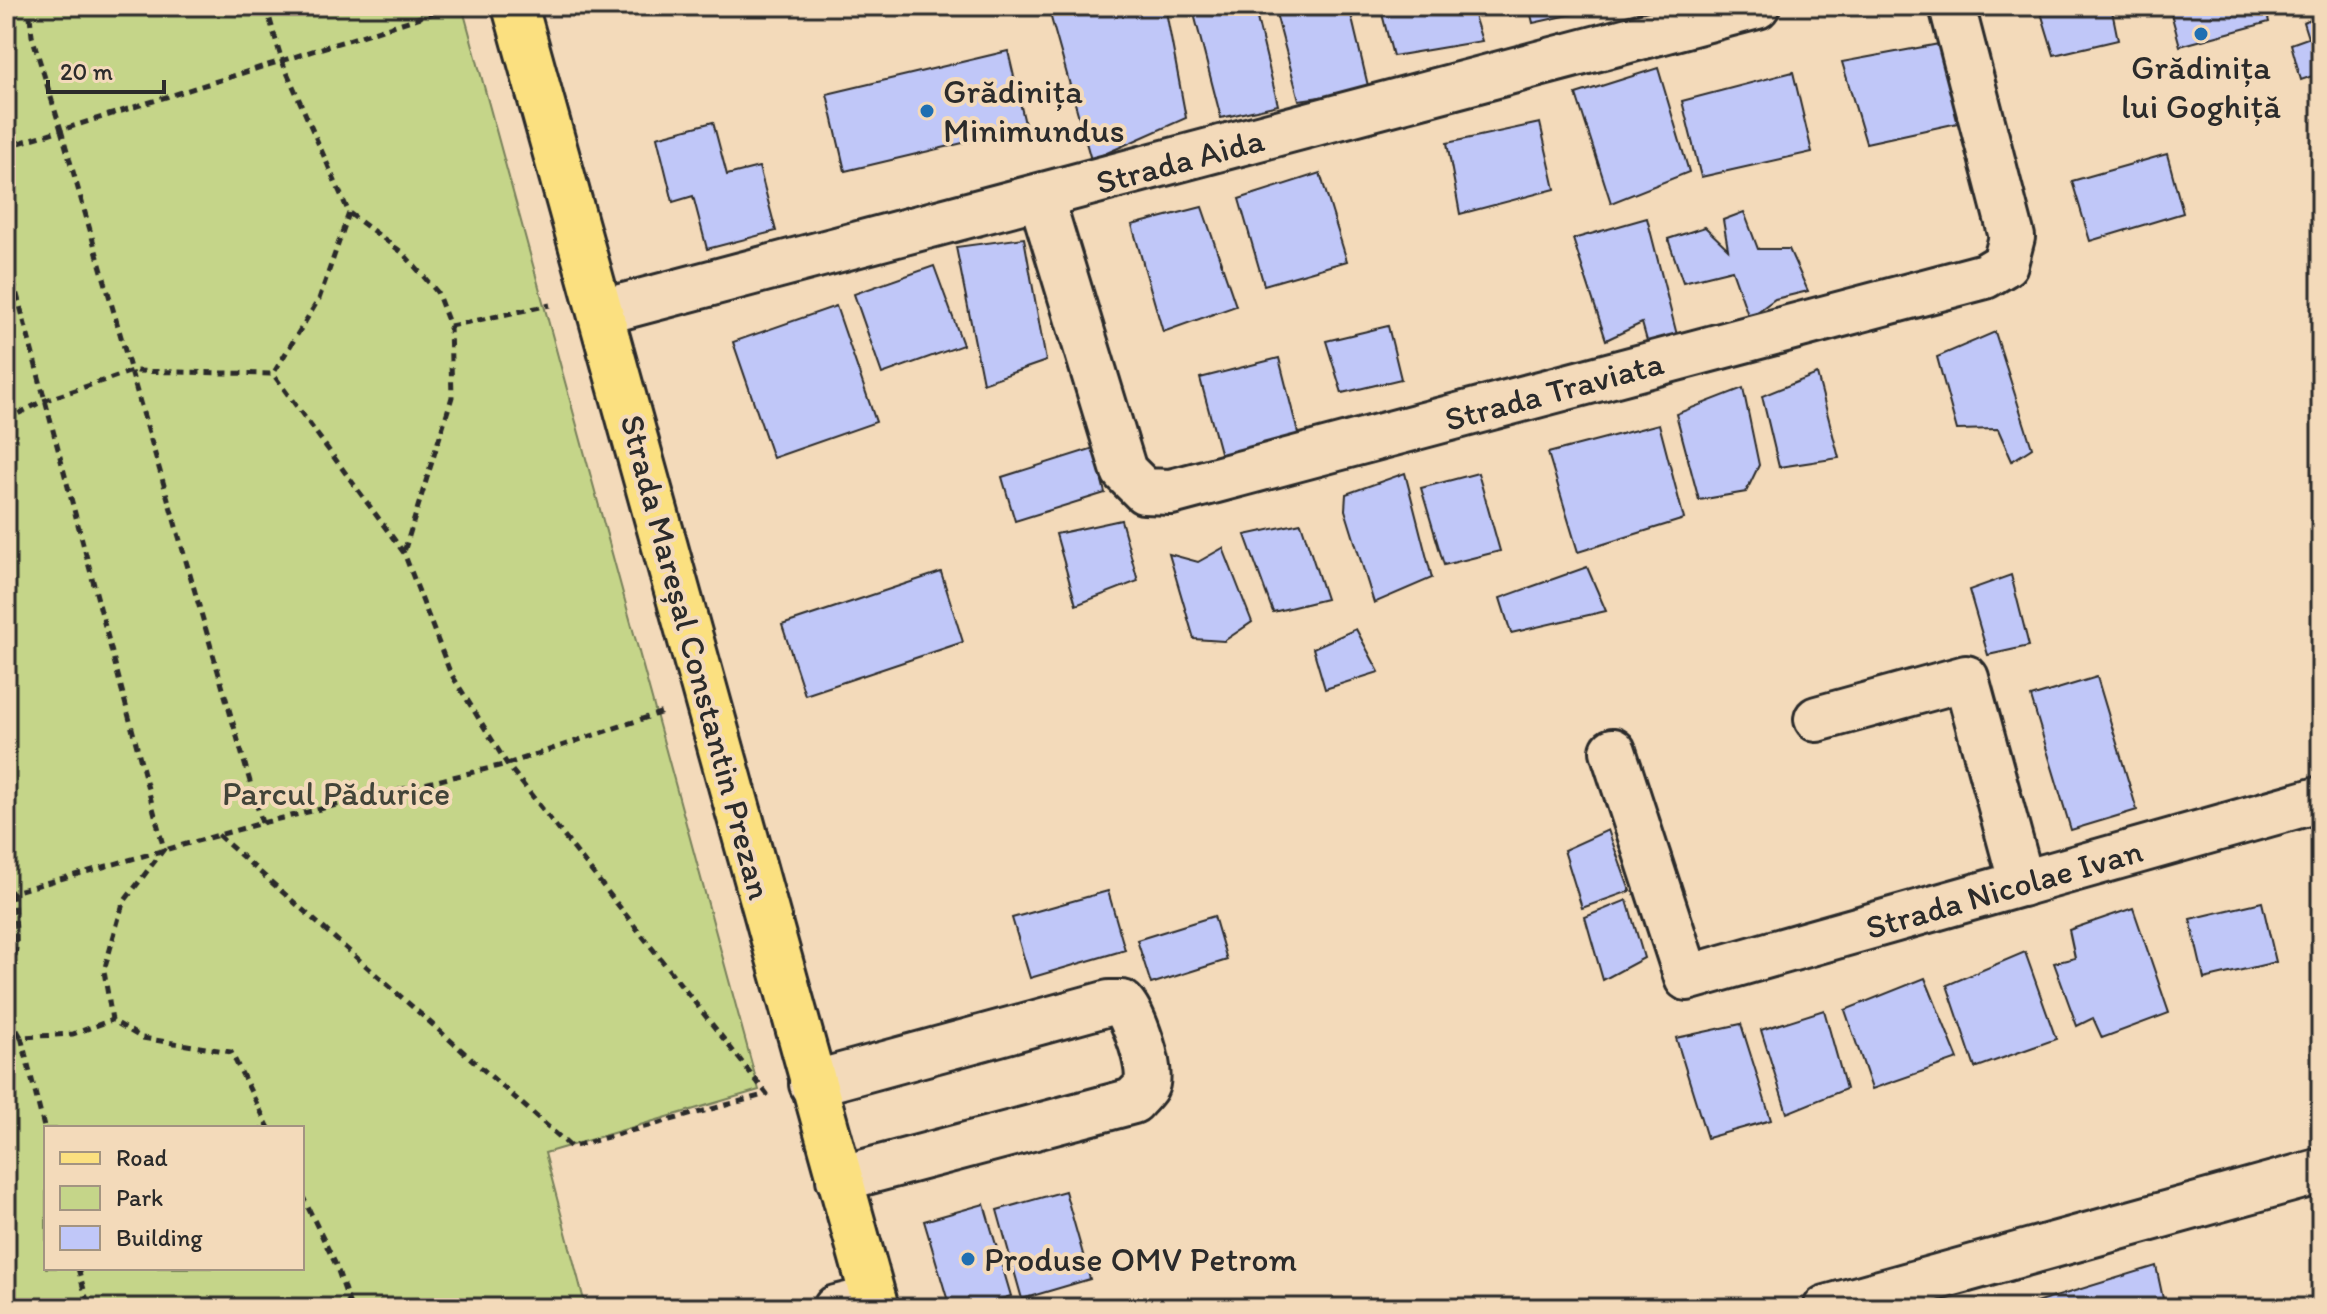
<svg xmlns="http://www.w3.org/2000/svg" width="2327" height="1314" font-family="Itim,sans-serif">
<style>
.green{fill:#c5d589;stroke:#78805a;stroke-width:2;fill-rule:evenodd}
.building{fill:#c0c7f8;stroke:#2b2b2b;stroke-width:2}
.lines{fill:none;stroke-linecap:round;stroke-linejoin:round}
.minor-casing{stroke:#2b2b2b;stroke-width:50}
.major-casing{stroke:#2b2b2b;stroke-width:50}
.path{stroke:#2b2b2b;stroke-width:5;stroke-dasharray:8 6;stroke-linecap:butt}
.minor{stroke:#f3daba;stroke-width:44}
.major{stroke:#fbe080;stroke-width:44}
.poi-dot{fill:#1f6fb2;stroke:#f3daba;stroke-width:3}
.labels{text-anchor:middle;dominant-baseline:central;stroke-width:8;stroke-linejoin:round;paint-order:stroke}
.poi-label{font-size:34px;fill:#2b2b2b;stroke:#f3daba;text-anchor:start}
.street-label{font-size:34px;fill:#2b2b2b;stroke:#f3daba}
.park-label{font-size:34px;fill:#424439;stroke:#f3daba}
</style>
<rect width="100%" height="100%" fill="#f3daba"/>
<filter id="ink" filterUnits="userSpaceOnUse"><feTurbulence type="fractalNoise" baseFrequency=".0125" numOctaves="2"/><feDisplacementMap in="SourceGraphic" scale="16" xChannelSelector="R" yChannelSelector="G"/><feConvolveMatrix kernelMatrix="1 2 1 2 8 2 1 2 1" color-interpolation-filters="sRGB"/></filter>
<g filter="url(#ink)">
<path class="green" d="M6,6H462L759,1090L545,1153L586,1308H6ZM46,1128H302V1268H46Z"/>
<g class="building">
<path d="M1165,6L1186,118L1091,160L1048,7Z"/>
<path d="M1192,6H1254L1278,105L1221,118Z"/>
<path d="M1274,6H1349L1369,90L1299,100Z"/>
<path d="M1380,6H1471L1482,41L1393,56Z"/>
<path d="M1529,6H1609L1533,23Z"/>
<path d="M2039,6H2111L2118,40L2054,55Z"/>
<path d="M2169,6H2265L2269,22L2180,46Z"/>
<path d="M2321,15V73L2301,80L2291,44L2308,38L2303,22Z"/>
<path d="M1950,42L1967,121L1866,143L1842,62Z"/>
<path d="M1008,51L1026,128L845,171L827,94Z"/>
<path d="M1658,68L1689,172L1611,203L1576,94Z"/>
<path d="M1793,72L1812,152L1701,177L1682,101Z"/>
<path d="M713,122L727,175L759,167L776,231L707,249L693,196L673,202L657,137Z"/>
<path d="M1540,123L1555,189L1460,214L1447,143Z"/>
<path d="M2167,154L2183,213L2090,241L2072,181Z"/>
<path d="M1320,173L1347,261L1264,285L1239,199Z"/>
<path d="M1202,207L1236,306L1163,332L1132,225Z"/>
<path d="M1744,212L1758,249H1789L1808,291L1775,299L1749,318L1732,270L1683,282L1668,239L1705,227L1728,249L1723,220Z"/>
<path d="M1647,218L1677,335L1651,355L1642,323L1606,340L1573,239Z"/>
<path d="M1024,238L1046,361L983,383L956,247Z"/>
<path d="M934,266L963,345L882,374L854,294Z"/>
<path d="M836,306L876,422L773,458L733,342Z"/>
<path d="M1388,326L1401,379L1342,393L1326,341Z"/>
<path d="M1995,332L2032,448L2012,461L1998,429L1957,430L1937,357Z"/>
<path d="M1279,358L1301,445L1272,454L1268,443L1221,456L1200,378Z"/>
<path d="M1817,374L1839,458L1779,467L1762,396Z"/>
<path d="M1743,388L1759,465L1746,492L1699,500L1676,414Z"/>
<path d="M1659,424L1684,519L1578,552L1548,453Z"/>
<path d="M1094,448L1105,493L1015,521L1002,477Z"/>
<path d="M1405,473L1432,578L1374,603L1345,510L1346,494Z"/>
<path d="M1478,473L1500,551L1444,565L1421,488Z"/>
<path d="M1121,520L1138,581L1076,605L1056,534Z"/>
<path d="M1301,523L1326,599L1273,612L1245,535Z"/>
<path d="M1223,548L1252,622L1224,641L1194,639L1169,554L1198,562Z"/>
<path d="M1587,567L1606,611L1511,633L1500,598Z"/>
<path d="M941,572L963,642L805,695L782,625Z"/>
<path d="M2011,575L2029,646L1988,655L1969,590Z"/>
<path d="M1356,629L1379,672L1325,689L1313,648Z"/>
<path d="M2097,677L2137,810L2071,830L2031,697Z"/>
<path d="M1608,830L1630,891L1582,908L1564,850Z"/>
<path d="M1108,891L1125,950L1030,978L1012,918Z"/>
<path d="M1627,900L1644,958L1603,980L1585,917Z"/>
<path d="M2262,902L2276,962L2204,979L2190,919Z"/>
<path d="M2133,908L2169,1013L2102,1038L2093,1018L2077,1026L2054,963L2075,958L2069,930Z"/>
<path d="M1214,916L1227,960L1151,984L1137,940Z"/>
<path d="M2025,952L2056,1039L1975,1068L1947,985Z"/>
<path d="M1925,978L1958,1059L1872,1089L1845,1010Z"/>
<path d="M1824,1010L1846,1089L1787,1113L1761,1030Z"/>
<path d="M1741,1024L1771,1120L1707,1138L1676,1038Z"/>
<path d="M1065,1191L1090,1279L1022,1299L997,1210Z"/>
<path d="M984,1204L1011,1296L971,1308H950L924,1221Z"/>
<path d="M2156,1266L2165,1308H2029V1305Z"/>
</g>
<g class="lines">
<g class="minor-casing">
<g id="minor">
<path d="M1041,198L1124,471L1144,491L1171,492L1985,276L2005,264L2012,237L1952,6"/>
<path d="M602,312L1757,6"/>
<path d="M1817,719L1966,678L2022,884"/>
<path d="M1613,751L1687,978L2321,799"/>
<path d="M812,1084L1109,1003H1122C1133,1014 1154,1071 1146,1086C1143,1091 1137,1096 1133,1101L839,1179"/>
<path d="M836,1308L873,1299"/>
<path d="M1826,1308L2321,1171"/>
</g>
</g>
<g class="major-casing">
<path id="major" d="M515,6L876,1308"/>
</g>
<g class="path">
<path d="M266,6L282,61L349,213L403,253L437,292L450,326L452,397L404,552"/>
<path d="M6,147L61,130L32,36L29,6"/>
<path d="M6,253L164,849L123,903L104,971L112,1020L142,1038L231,1052L269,1128"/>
<path d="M450,326L550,305"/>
<path d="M6,420L43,401L132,371L273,374L319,299L349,213"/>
<path d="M262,823L61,130L456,6"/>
<path d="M218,835L571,1147L767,1094L507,764L450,672L404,553L273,374"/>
<path d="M13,892C14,910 17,930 16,948C12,984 0,1003 21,1037L73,1034L112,1020"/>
<path d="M6,894L262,823L507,764L663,712"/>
<path d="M21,1037L46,1135"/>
<path d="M302,1195L336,1265L351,1308"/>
<path d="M78,1268L89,1308"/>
</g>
<use href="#minor" class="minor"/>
<use href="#major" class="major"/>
</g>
</g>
<g class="poi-dot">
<circle cx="2201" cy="34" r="8"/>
<circle cx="927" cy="111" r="8"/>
<circle cx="968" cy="1259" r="8"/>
</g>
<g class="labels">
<g class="poi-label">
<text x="2201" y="67" text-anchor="middle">Grădinița<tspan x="2201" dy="39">lui Goghiță</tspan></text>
<text x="943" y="91">Grădinița<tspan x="943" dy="39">Minimundus</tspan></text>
<text x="984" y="1259">Produse OMV Petrom</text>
</g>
<g class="street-label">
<text transform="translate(1180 161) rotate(-15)">Strada Aida</text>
<text transform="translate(1554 391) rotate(-15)">Strada Traviata</text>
<text transform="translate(696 657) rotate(75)">Strada Mareșal Constantin Prezan</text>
<text transform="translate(2004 889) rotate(-16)">Strada Nicolae Ivan</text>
</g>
<g class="park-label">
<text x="336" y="793">Parcul Pădurice</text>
</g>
</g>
<rect width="2327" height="1314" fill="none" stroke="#f3daba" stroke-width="32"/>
<rect x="16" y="16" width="2295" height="1282" fill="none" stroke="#2b2b2b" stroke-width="3" filter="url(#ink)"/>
<rect x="44" y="1126" width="260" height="144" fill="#f3daba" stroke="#a39481" stroke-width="2"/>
<rect x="60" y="1152" width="40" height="12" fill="#fbe080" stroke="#a39481" stroke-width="2"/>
<text x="116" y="1166" font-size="24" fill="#2b2b2b">Road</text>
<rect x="60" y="1186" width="40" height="24" fill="#c5d589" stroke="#a39481" stroke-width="2"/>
<text x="116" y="1206" font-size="24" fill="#2b2b2b">Park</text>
<rect x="60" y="1226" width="40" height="24" fill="#c0c7f8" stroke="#a39481" stroke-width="2"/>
<text x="116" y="1246" font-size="24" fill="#2b2b2b">Building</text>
<path d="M48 80v12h116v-12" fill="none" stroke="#2b2b2b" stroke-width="4"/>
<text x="60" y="80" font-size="24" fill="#2b2b2b" stroke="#f3daba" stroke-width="6" paint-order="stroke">20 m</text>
</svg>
